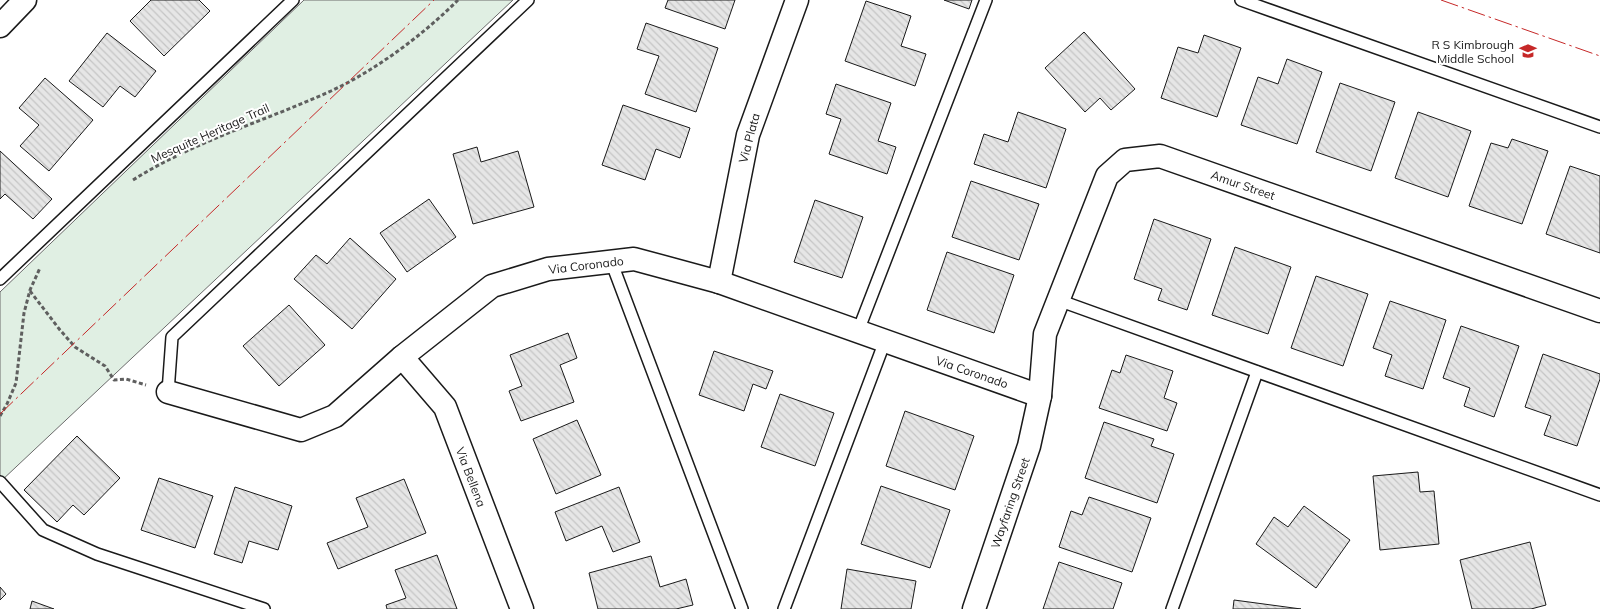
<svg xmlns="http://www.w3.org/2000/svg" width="1600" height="609" font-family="Mulish,sans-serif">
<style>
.green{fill:#e0efe3;stroke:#6a6a6a}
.building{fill:url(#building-back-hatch);stroke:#1a1a1a}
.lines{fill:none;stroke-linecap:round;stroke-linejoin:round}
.lane-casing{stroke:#1a1a1a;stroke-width:14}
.street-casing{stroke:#1a1a1a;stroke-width:25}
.path{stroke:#5f5f5f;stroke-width:3;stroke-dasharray:4 2.5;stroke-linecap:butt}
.lane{stroke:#fff;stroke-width:11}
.street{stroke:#fff;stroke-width:22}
.power{stroke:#c62828;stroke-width:1;stroke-dasharray:18 4 2.5 4;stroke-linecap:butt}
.labels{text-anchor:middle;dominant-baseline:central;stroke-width:4;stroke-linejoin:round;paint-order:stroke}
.poi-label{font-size:12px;fill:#1a1a1a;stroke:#fff;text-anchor:end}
.street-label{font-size:12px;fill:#1a1a1a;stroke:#fff}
</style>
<defs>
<pattern id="building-back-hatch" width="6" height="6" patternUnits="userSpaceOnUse" patternTransform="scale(1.25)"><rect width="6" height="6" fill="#e6e6e6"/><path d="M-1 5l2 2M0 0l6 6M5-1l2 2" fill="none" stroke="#c5c5c5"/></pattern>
</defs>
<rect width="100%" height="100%" fill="#fff"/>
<path class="green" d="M304,0H513L0,482V292Z"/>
<g class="building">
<path d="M151,0H199L210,11L164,56L130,21Z"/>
<path d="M668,0H735L725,29L665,8Z"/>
<path d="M944,0H972L969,9Z"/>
<path d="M866,1L911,16L901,46L926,54L915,86L845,61Z"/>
<path d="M646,23L718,48L696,112L645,94L659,56L637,49Z"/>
<path d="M1084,32L1135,89L1111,110L1100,98L1085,112L1045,68Z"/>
<path d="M107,33L156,71L135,97L120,86L103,107L69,81Z"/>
<path d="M1204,35L1241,48L1217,117L1161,98L1178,47L1198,53Z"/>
<path d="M1287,59L1322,72L1297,144L1241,125L1258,77L1278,84Z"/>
<path d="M45,78L93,120L49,171L20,146L39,125L19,108Z"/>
<path d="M1340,83L1395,102L1371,171L1316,152Z"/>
<path d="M836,84L891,103L878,141L896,147L887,174L829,154L841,119L826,114Z"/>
<path d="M623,105L690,128L680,158L656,149L645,180L602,165Z"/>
<path d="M1018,112L1066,129L1046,188L974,164L984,134L1008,142Z"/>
<path d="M1418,112L1471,131L1448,197L1395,178Z"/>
<path d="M1512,139L1548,151L1522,224L1469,206L1491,143L1508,148Z"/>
<path d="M477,147L481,162L518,151L534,207L473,224L453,154Z"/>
<path d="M0,151L52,199L33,219L5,194L0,199Z"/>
<path d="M1570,166L1600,176V253L1546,234Z"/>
<path d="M971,181L1039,204L1019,260L952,237Z"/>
<path d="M429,199L456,237L407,272L380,233Z"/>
<path d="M815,200L863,217L842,278L794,262Z"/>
<path d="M1154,219L1211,239L1187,310L1158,300L1162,289L1134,279Z"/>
<path d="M350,238L396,279L352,329L294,279L316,255L327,264Z"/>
<path d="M1235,247L1291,267L1268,334L1212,315Z"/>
<path d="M947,252L1014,275L994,333L927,310Z"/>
<path d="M1316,276L1368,294L1343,366L1291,348Z"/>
<path d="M1390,301L1446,320L1423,389L1385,376L1392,355L1373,348Z"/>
<path d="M289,305L325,345L279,386L243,346Z"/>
<path d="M1461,326L1519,346L1494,417L1464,406L1470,388L1443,378Z"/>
<path d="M568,333L577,358L560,365L574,402L521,421L509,391L522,386L510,355Z"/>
<path d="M714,351L773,371L766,389L753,384L744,411L699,395Z"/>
<path d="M1543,354L1600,374V379L1577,446L1544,435L1551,416L1525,407Z"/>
<path d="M1126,355L1173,371L1164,398L1177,403L1167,431L1099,408L1112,370L1120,373Z"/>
<path d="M780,394L834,413L815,466L761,447Z"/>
<path d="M905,411L974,436L955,490L886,466Z"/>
<path d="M577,420L601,475L556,494L533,439Z"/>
<path d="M1104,422L1154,439L1151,446L1174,454L1157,503L1085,478Z"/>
<path d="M77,436L120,478L84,515L73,505L57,522L24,490Z"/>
<path d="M1418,472L1420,492L1434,491L1439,544L1380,550L1373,476Z"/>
<path d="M159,478L213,496L195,548L141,530Z"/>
<path d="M404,479L426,533L338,569L327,543L368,527L356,498Z"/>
<path d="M881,486L950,510L930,568L861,544Z"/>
<path d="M235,487L292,506L278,550L249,541L242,563L214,554Z"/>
<path d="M619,487L640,542L613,552L602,526L566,541L555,512Z"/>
<path d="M1089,497L1151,518L1132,572L1059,547L1071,511L1082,515Z"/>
<path d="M1304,506L1350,540L1316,588L1256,544L1274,517L1288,527Z"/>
<path d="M1530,542L1546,605L1531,609H1472L1460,560Z"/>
<path d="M437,555L457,609H387L386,605L406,598L395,570Z"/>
<path d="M651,556L660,587L686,579L693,605L676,609H598L589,573Z"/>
<path d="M1059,562L1122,583L1113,609H1043Z"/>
<path d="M847,569L916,581L911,609H841Z"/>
<path d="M0,587L6,594L0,600Z"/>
<path d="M1234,600L1301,609H1233Z"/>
<path d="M32,601L54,609H30Z"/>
</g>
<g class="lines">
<g class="lane-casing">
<g id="lane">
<path d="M1241,0L1600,127"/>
<path d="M611,261L742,609"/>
<path d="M0,279L293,0"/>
<path d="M1058,300L1600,495"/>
<path d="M858,331L986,0"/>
<path d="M168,392L172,337L528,0"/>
<path d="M0,482L43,530L97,554L264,609"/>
<path d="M784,609L885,341"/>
<path d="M1172,609L1257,372"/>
</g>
</g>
<g class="street-casing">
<g id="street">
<path d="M0,26L25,0"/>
<path d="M719,282L748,135L797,0"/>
<path d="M402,357L445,407L522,609"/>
<path d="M168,392L301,430L335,416L402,357L492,286L548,269L634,259L719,282L1040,396"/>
<path d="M974,609L1029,446L1040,396L1045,334L1107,176L1125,160L1160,156L1600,311"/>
</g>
</g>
<g class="path">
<path d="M133,180C195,141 265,121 331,91C376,70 423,35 458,0"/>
<path d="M30,291L60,330L75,347L105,366L114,380L126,379L146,385"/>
<path d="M0,416L7,404L16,383L24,313L30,290L40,268"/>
</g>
<use href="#lane" class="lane"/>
<use href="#street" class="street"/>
<g class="power">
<path d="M1441,0L1600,56"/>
<path d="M0,414L434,0"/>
</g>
</g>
<defs>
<g id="school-bare" transform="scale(1.35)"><path d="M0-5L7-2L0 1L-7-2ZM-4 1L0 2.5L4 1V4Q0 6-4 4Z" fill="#c62828" stroke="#fff" stroke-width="2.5" paint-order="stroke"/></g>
</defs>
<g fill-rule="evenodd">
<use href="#school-bare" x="1528" y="51"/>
</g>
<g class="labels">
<g class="poi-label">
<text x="1514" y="44">R S Kimbrough<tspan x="1514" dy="14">Middle School</tspan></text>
</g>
<g class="street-label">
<text transform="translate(210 133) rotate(-24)">Mesquite Heritage Trail</text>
<text transform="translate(749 138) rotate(-75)">Via Plata</text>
<text transform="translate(1243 185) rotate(19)">Amur Street</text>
<text transform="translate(586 265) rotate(-7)">Via Coronado</text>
<text transform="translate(972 372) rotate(19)">Via Coronado</text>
<text transform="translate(471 477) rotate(69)">Via Bellena</text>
<text transform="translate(1010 503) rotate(-71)">Wayfaring Street</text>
</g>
</g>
</svg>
